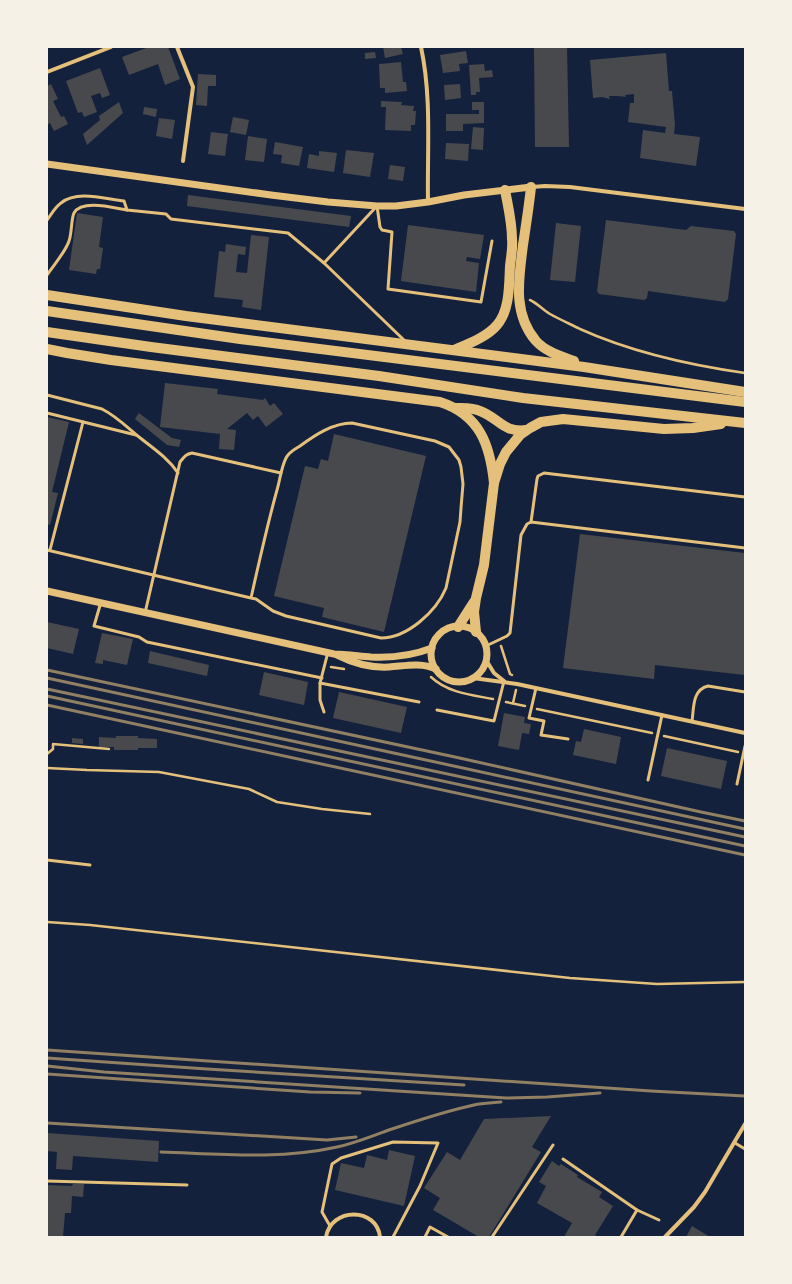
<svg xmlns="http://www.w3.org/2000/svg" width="792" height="1284" font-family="Poppins,sans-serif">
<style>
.building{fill:#48494c}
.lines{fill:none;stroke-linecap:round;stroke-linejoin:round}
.path{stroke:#e5c07b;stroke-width:2.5}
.service{stroke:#e5c07b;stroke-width:3}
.minor{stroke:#e5c07b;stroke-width:4}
.tertiary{stroke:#e5c07b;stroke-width:7}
.trunk{stroke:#e5c07b;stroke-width:10}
.rail{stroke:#918062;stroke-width:3}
</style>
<rect width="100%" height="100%" fill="#14213d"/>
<g class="building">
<path d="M149,47H168L180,79L165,85L158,64L129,75L122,57Z"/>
<path d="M383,47H401L403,54L385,58Z"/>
<path d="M534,47H567L569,147H535Z"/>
<path d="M466,51L468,63L459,64L460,71L443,73L440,55Z"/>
<path d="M375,52L376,58L365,59V53Z"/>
<path d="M666,53L669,91H672L675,125L674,134L700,137L696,166L640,158L643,130L665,133L666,127L628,122L630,103H634V94L625,95L626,97L618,96H609L610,99L602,97L593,98L590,60Z"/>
<path d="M401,62L403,82H406L407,91L385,93V88H380L379,64Z"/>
<path d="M484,64L485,71L492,70L493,77L479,78L480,92H476V95H471L469,65Z"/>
<path d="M100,68L110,95L102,98L100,93L91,96L97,112L84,117L82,112L78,113L66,81Z"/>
<path d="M198,74L216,75V86H208L207,106L196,105Z"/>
<path d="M51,84L58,99L53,101L61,117L64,116L68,124L54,131L50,123L47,125V86Z"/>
<path d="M460,84L461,98L445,100L444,85Z"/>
<path d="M381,101L402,102L401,105L414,106L413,111H416L415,125H411V131L385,130L386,107H381Z"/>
<path d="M119,102L123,113L87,145L83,134L100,120L99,116Z"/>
<path d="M472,102H484V123L463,124V131H446V114H479V110H472Z"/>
<path d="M144,107L157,109L156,117L143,114Z"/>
<path d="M233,117L249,120L246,135L230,132Z"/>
<path d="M159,118L175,120L172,139L156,136Z"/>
<path d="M473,127L484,128L483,150L471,149Z"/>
<path d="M211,132L228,134L225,156L208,154Z"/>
<path d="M248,136L267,139L264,162L245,160Z"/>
<path d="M275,142L303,147L299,166L281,163L282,155L273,154Z"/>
<path d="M446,143L469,144L468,161L445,159Z"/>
<path d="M346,150L374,153L370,177L343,173Z"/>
<path d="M319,151L337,153L334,172L307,168L309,154L319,156Z"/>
<path d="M390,165L405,167L403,181L388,179Z"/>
<path d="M188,195L351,216L349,227L187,206Z"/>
<path d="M77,213L103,217L99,247L103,248L100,269H97L96,274L69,270Z"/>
<path d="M606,220L686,230L691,226L734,231L736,234L728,299L725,302L648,291L647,298L644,300L599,294L597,291Z"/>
<path d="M556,223L581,226L575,282L550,280Z"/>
<path d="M408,225L484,235L480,259L467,257L466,261L479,263L476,292L401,281Z"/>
<path d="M251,235L269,237L261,310L242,307L243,300L214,297L219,251L225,252L226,244L246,247L245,255L238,254L236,272L247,273Z"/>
<path d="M165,383L218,389L217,394L263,400L265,398L270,406L274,403L283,414L266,427L258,416L253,420L247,413L227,429L236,430L234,450L219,449L220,434L160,427Z"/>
<path d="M139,413L172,438L181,440L179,447L167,445L135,419Z"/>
<path d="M47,417L69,422L52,492L58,493L50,525L47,524Z"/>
<path d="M334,434L426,456L384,632L322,617L324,608L274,596L305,466L318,469L321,459L328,461Z"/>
<path d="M580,534L745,553V675L655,665L654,679L563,668Z"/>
<path d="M47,622L79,629L73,654L47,648Z"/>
<path d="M102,633L133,639L127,665L103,660V664L95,663Z"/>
<path d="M150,651L209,665L207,676L148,663Z"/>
<path d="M264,672L308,682L304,705L259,695Z"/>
<path d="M339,692L407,707L401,733L333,718Z"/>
<path d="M504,713L525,717L524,723L531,724L529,734L522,733L519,750L498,746Z"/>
<path d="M584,729L621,737L616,764L573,755L576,741L581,742Z"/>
<path d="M116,736H138V738L157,739V748H138V750H114V747H99V737L116,738Z"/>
<path d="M72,738L83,739V744L72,743Z"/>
<path d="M667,748L727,761L721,789L661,776Z"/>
<path d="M551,1116L532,1147L541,1152L489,1237H479L433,1210L440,1198L424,1188L447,1152L460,1160L484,1119Z"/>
<path d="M47,1133L159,1141L158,1162L73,1156L72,1170L56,1169L57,1152L47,1151Z"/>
<path d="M389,1150L415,1156L404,1206L335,1190L341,1163L364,1168L367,1155L387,1160Z"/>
<path d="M552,1161L559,1166L561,1164L578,1175L577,1177L602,1192L599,1197L613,1206L595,1235L598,1237H564L572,1223L537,1203L546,1186L539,1182Z"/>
<path d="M73,1184H84L83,1197L72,1196L71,1213H65L63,1237H47V1185L72,1186Z"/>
<path d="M692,1226L710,1237H686Z"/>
</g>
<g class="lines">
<g class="path">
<path d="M530,300C537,303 543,310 550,314C559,319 570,324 580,329C631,352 689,365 745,373"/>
<path d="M501,646L510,674L512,675"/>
<path d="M331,667L344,669"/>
<path d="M431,677C448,693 472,695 493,699"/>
<path d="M506,702L525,706"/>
<path d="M513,703L516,690"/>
<path d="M537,709L652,733"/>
<path d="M664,736L738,752"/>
<path d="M47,754L53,749V744L109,749"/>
<path d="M47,768L87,770L159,772L249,789L277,802L322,809L370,814"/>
<path d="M47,922L90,925L570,978L657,984L745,982"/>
</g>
<g class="service">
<path d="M377,206L380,227L382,230L392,232L388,289L481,302L492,241"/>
<path d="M47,220C51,215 55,207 61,203C77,190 105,199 124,201L127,210L166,214L171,219L288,233L324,263L405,341"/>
<path d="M324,263L376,207"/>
<path d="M47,275C53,266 66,251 69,241C72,233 71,219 74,213C82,199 114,208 127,210"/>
<path d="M47,395L102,409C116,416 127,427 139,437C153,448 168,458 178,473"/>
<path d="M47,413L136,435"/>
<path d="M531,522L537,479L538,476L544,473L745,497"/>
<path d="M47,550L251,598L256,599L273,611L286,616L381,638C407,638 436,612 446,588L460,522L461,508L463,484L461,467L459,460L449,447L435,441L352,423C333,423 315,435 300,446C295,449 289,452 286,458C281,468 280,480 277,490C267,526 259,562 251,598"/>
<path d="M50,550L83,422"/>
<path d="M101,602L94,626L139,637L147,642L322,678"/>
<path d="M145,613L180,462C184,457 186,454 192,453L281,473"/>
<path d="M486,646L507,636L510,633L521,535L527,524L531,522L745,548"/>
<path d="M320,683L419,702"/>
<path d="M536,688L529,718L544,721L541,735L568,739"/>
<path d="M437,710L494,721L504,681"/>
<path d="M324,712L320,700V683L328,652"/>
<path d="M692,721C694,708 692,690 708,686L745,692"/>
<path d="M648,780L662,715"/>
<path d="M737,784L745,746"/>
<path d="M47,860L90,865"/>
<path d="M735,1143L745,1149"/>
<path d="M563,1159L637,1210L659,1220"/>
<path d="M47,1181L187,1185"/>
<path d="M330,1226L322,1212L332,1164L341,1158L393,1142L438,1143L420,1186L393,1237"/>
<path d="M425,1237L430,1227L448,1237"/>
<path d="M492,1237L553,1145"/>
<path d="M621,1237L637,1210"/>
</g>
<g class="minor">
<path d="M177,47L193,87L183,161"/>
<path d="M421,47C432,98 427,151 428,202"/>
<path d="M47,72L111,47"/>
<path d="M532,187L545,186L570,187L745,209"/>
<path d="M486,660L494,673L504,681"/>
<path d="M473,678L517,684L745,733"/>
<path d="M326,1237C331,1207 377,1207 380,1237"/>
<path d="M665,1237L694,1207L705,1192L745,1124"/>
</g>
<g class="tertiary">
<path d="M47,164L271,195L328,202L377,206H396L428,202L464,195L531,187"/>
<path d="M47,591L334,654C346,654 358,656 371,657C391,658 414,655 432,648"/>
<circle cx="459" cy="654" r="28"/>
<path d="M337,655C353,663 371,668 389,667C405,666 420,662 436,669"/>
</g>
<g class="trunk">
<path d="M531,187C529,206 526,225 523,245C519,278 512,313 536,341C546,352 561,356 574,361"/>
<path d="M47,295L186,316L584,367L745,392"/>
<path d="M47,311L240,339L745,402"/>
<path d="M47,332L151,347L379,376L523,398L745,423"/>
<path d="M47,349L67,353L111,360L440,402C480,415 490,445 494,483"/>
<path d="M454,350C468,344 487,337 497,325C510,310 509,285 510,266C511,257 513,248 512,239C512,222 508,206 505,190"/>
<path d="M455,408C463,408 472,407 480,411C499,418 503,433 526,430"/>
<path d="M458,627L474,602"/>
<path d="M476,632L474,612L476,598L484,565L494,483L500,464L506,452L520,435L530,428L541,422L563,419L664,429L693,428L721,424"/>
</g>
<g class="rail">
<path d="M47,670L455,757L701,812L745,821"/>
<path d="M47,678C280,728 512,779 745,829"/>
<path d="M47,689L745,837"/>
<path d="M47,696L745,846"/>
<path d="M47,705L745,855"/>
<path d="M47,1050L651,1091L745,1096"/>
<path d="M47,1058L207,1069L464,1085"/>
<path d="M47,1066L104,1072L506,1098L547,1097L600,1093"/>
<path d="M47,1074L310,1092L360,1093"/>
<path d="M47,1123L327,1140L356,1137"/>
<path d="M161,1152C220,1154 279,1160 337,1147C356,1143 374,1135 392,1129C419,1120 446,1111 474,1105C483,1103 492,1103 501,1102"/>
</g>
</g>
<rect width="792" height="1284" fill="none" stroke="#f6f1e7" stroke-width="96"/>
</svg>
